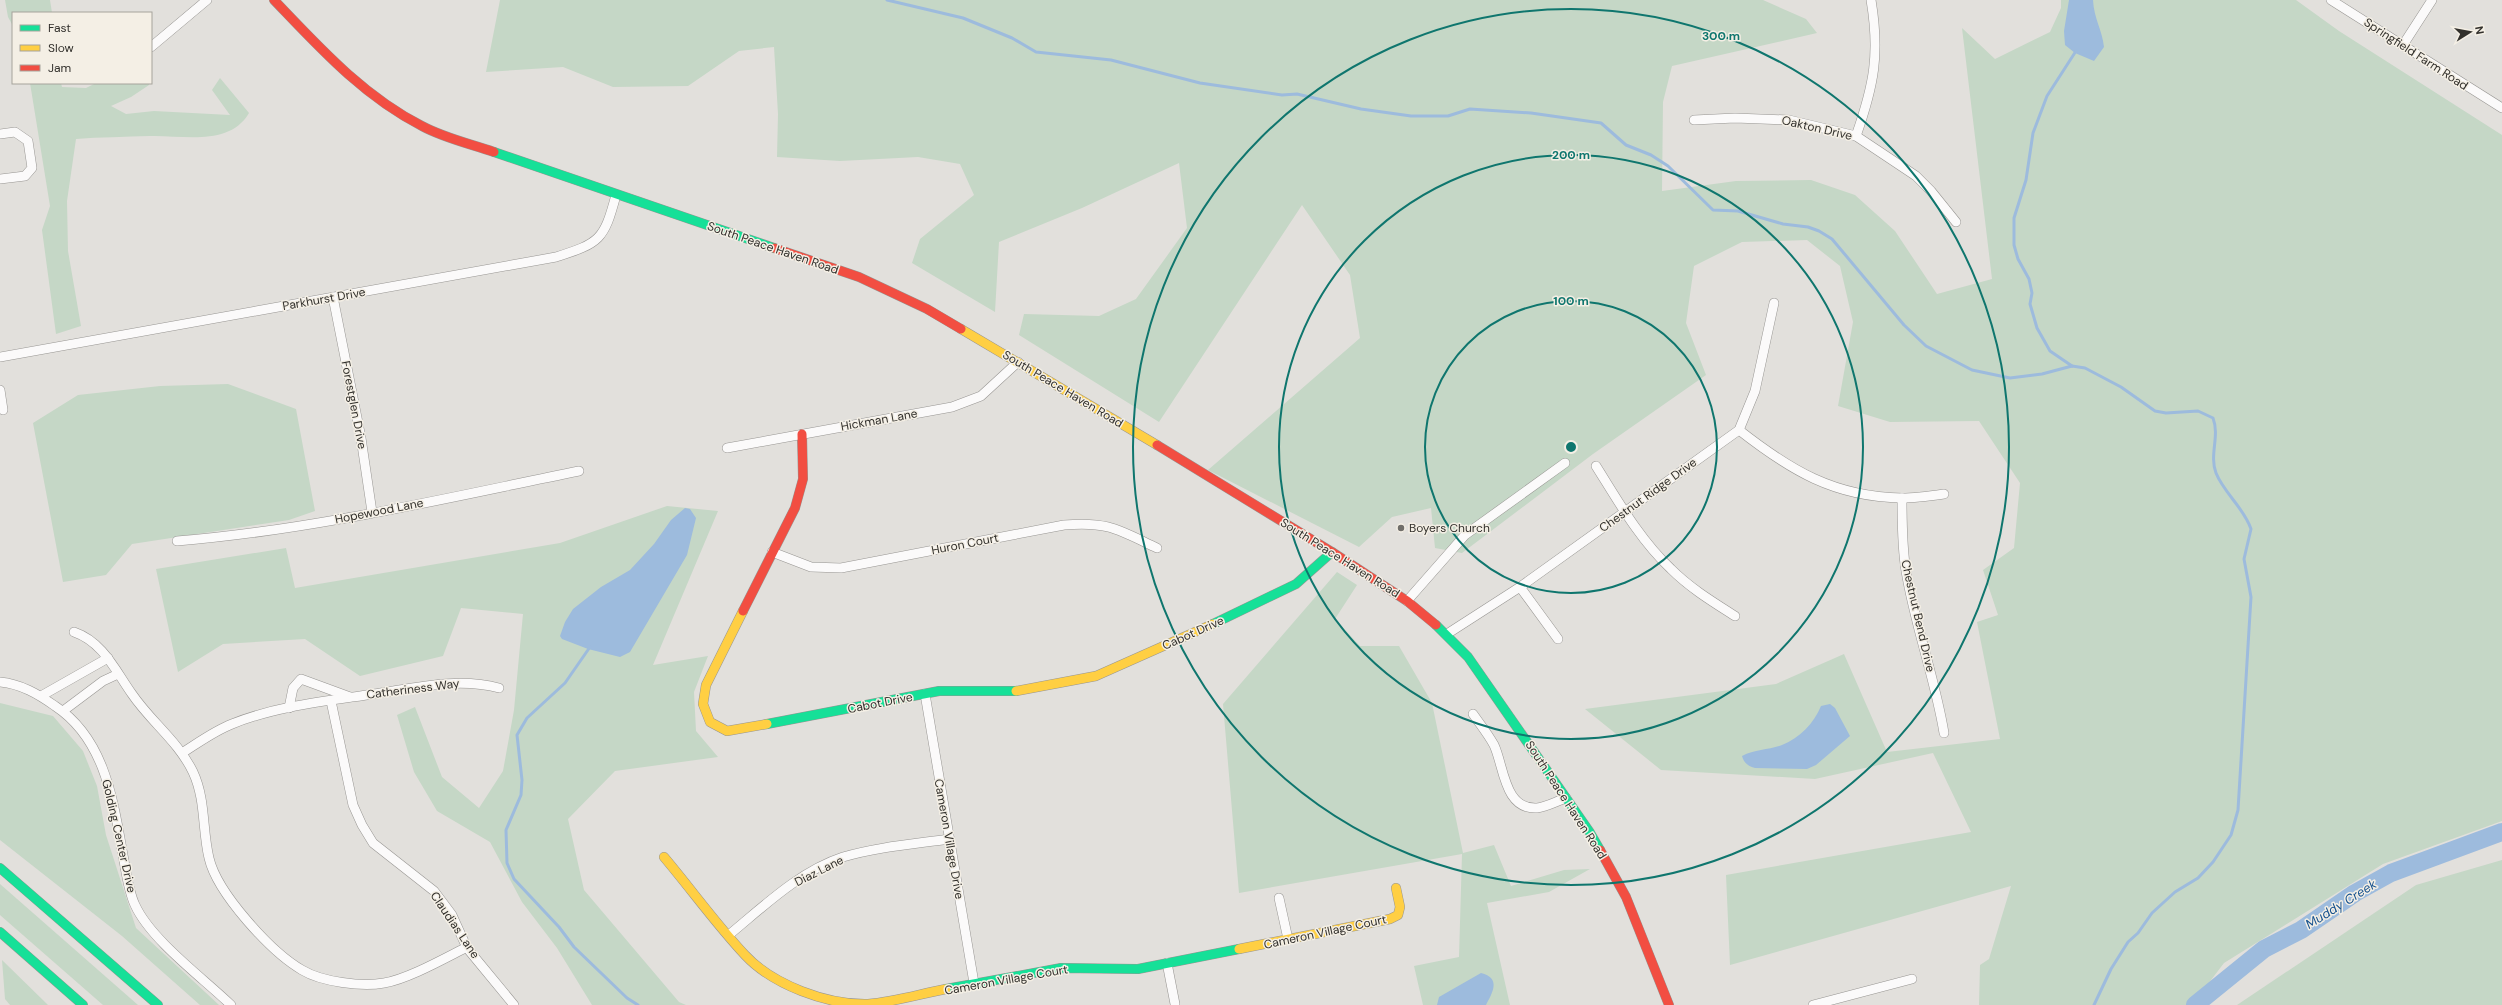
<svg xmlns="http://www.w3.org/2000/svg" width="2502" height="1005" font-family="'DM Sans',sans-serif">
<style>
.green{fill:#c5d7c6}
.water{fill:#9dbbdd}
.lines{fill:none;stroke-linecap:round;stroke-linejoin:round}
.stream{stroke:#9dbbdd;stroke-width:3}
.river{stroke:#9dbbdd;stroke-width:18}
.street-casing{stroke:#979592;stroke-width:10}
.fast-casing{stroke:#979592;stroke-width:10}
.slow-casing{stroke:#979592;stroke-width:10}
.jam-casing{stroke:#979592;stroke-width:10}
.street{stroke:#fbfafa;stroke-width:9}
.fast{stroke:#16e098;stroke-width:9}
.slow{stroke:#ffcf43;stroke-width:9}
.jam{stroke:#f24e42;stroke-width:9}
.ring{fill:none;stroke:#0f766e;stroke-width:2}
.poi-dot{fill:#706e6a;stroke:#f4efe5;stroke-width:1.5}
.labels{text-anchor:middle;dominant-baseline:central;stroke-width:3;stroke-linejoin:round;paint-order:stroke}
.street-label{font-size:12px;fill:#32302c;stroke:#f4efe5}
.poi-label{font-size:12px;fill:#32302c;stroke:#f4efe5;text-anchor:start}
.water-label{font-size:13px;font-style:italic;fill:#15518e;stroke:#f4efe5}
.centre{fill:#0f766e;stroke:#f4efe5;stroke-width:2}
.ring-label{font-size:12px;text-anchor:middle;font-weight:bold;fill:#0f766e;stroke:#f4efe5;stroke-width:3;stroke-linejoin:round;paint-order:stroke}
</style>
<rect width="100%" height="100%" fill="#e2e0dc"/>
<g class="green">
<path d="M5,0H50L52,13H13V26L8,17Z"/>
<path d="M500,0H1763L1806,19L1817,33L1672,66L1663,102L1662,191L1736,181L1811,180L1855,195L1895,231L1937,294L1992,279L1962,28L1995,59L2050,32L2061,8V0H2296L2339,31L2502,135V821L2383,864L2224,963L2192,1005H1979L1980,965L1989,959L2011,886L1730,965L1726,875L1971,832L1933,753L1815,779L1661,770L1585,709L1776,684L1844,654L1887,752L2000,739L1977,622L1998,615L1983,570L2014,548L2020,483L1979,421L1890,422L1838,406L1853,322L1840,266L1807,240L1742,242L1694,266L1686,323L1706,375L1593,454L1462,553L1435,548L1431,508L1392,517L1359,547L1208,470L1360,338L1350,275L1302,205L1159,422L1019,335L1024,314L1099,316L1136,299L1187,228L1179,163L1082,208L999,242L995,312L912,263L920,239L974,195L960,164L918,157L840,161L777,157L778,114L774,47L739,51L688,86L613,87L563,67L486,72Z"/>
<path d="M220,78L249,113C229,147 183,135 150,136C125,137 100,137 76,139L67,201L68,251L81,326L56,334L42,230L50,206L30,83H61L62,87L86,88L96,83H149V85L131,97L111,106L126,114L154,111L230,115L212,90Z"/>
<path d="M228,384L296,409L315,511L289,520L132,544L106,575L63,582L33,423L78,395L160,386Z"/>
<path d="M667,506L718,511L653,665L708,656L694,692L696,731L718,757L615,771L568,819L584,890L679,1002L686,1005H592L557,948L522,902L490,842L437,811L414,772L397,715L415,707L442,777L479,808L503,771L514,710L523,614L461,608L443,656L360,676L305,639L223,644L178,672L156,569L286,548L295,588L560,543Z"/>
<path d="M1337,572L1357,585L1335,619L1360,646H1399L1432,703L1463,853L1494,845L1511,886L1564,870L1590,869L1549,892L1487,903L1510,1005H1423L1414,966L1459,957L1462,854L1239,893L1223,704Z"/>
<path d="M0,703L53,716L83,751L97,786L106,835L136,928L219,1005H200L122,936L0,840Z"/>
<path d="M2502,860V1005H2237L2416,885Z"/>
<path d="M0,884L138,1005H103L0,915Z"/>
<path d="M2,960L48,1005H10L5,999Z"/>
</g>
<g class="water">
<path d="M2069,0H2093C2094,19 2102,29 2104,47L2094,61L2075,53L2065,45L2064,31Z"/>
<path d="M685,508L690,509L696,518L687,555L630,652L620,657L588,649L562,639L560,636L565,622L573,609L601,587L630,570L654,544L671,520Z"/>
<path d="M1830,704L1835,708L1850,736L1816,765L1807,769L1755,768C1748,766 1744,763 1742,756C1755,749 1769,750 1782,745C1800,738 1814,723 1821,706Z"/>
<path d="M1481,973C1501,978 1493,992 1486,1005H1437L1439,997Z"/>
</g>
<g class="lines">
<g class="stream">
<path d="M887,0L963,18L1012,38L1036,52L1111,60L1200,83L1282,95L1297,94L1361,109L1411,116H1448L1470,109L1531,113L1601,123L1626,145L1651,155L1668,166L1713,210L1738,211L1783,224L1808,227L1819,231L1832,239L1904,325L1926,346L1972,370L2010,378L2042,374L2072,366L2085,368L2121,387L2155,411L2166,413L2198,411L2213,418C2220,436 2209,455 2216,473C2224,493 2244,508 2251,529L2244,559L2251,597L2238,810L2231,835L2213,862L2198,878L2175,892L2152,913L2138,933L2128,942L2111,969L2094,1005"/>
<path d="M2072,366L2050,351L2037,328L2030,304L2032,293L2029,279L2018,259L2014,245V218L2026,180L2033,133L2047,96L2076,51"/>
<path d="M590,647L565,683L527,718L517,735L522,780L521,795L506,830L507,863L514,879L559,927L574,947L627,998L638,1005"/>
</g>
<path class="river" d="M2195,1005L2264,949L2301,930L2355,893L2391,873L2502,832"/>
<g class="street-casing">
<g id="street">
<path d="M2331,0L2502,108"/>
<path d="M2403,45L2432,0"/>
<path d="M151,47L207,0"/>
<path d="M1694,120L1735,118L1789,120L1856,136L1916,176L1931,191L1956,222"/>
<path d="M0,134L15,132L28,141L32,168L25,176L0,179"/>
<path d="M1856,136C1874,85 1880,54 1871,0"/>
<path d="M333,297L361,438L372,512"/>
<path d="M0,357L556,257C600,243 604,240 616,195"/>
<path d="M0,390L3,410"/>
<path d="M1739,430C1790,470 1834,497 1902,498C1916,498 1930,496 1944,494"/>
<path d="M727,448L952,407L981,396L1018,362"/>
<path d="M1596,466C1618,501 1640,540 1671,569C1690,588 1713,602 1735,616"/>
<path d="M1902,498C1902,522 1902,547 1906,571C1915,626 1935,678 1944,733"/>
<path d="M177,541C312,530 446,498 579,471"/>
<path d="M772,552L811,567L841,568L1064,525C1108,521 1119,530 1157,548"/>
<path d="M1520,587L1558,639"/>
<path d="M1407,601L1465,535L1565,463"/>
<path d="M74,632C103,642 115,670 132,694C151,722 178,741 193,772C206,800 202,829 209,858C217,893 271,952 302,970C322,982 362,987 384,983C408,979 445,958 467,947"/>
<path d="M1447,634L1520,587L1739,430L1755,391L1774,303"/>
<path d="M0,682C21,684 38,694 55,706C105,739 113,800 123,855C126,871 128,890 135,905C151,940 203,978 231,1005"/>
<path d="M925,694L974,983"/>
<path d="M41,696L108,658"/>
<path d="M331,701L353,805L362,825L373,843L434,891L452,915L467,948L514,1005"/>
<path d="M289,708L293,688L301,679L350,697"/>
<path d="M63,711L103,681L118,674"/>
<path d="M1473,714C1480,724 1488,734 1494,745C1504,766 1504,810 1537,808C1546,807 1557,801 1566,798"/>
<path d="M182,753C198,743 214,731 232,724C276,706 327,701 374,694C415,688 458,677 499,688"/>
<path d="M1279,898L1288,939"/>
<path d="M730,934C764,906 800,871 843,857C877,847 914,844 949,839"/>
<path d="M1167,963L1175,1004"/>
<path d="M1813,1005L1912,979"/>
</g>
</g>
<g class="fast-casing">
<g id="fast">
<path d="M494,152L774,248"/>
<path d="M1213,624L1296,584L1332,552"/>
<path d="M1436,625L1468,657L1589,831L1600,850"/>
<path d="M767,724L939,691H1016"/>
<path d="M0,868L158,1005"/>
<path d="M0,932L83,1005"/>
<path d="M946,989L1061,968L1138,969L1239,949"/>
</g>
</g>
<g class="slow-casing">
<g id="slow">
<path d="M961,329L1157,445"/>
<path d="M743,611L706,685L703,704L710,722L727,731L767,724"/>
<path d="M1016,691L1096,676L1213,624"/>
<path d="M664,857C691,889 716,924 745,955C773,985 827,1005 868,1004C894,1002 920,994 946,989"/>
<path d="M1239,949L1390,919L1398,915L1400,907L1396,888"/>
</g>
</g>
<g class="jam-casing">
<g id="jam">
<path d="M274,0C319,47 363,96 422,126C444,138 471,144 494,152"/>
<path d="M774,248L859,277L927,309L961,329"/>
<path d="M1157,445L1332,552L1407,601L1436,625"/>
<path d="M743,611L795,508L803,479L802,434"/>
<path d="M1600,850L1626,897L1669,1005"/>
</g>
</g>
<use href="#street" class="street"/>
<use href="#fast" class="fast"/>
<use href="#slow" class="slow"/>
<use href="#jam" class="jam"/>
</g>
<g class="ring">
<circle cx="1571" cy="447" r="146"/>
<circle cx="1571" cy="447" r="292"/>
<circle cx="1571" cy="447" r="438"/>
</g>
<circle class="poi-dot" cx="1401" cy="528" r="4"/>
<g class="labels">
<g class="street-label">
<text transform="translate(2416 54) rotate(33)">Springfield Farm Road</text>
<text transform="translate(1817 128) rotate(13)">Oakton Drive</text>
<text transform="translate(773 248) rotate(19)">South Peace Haven Road</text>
<text transform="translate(324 299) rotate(-10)">Parkhurst Drive</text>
<text transform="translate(1063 389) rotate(31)">South Peace Haven Road</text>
<text transform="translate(354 405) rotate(79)">Forestglen Drive</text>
<text transform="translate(879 420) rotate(-10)">Hickman Lane</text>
<text transform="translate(1648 495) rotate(-36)">Chestnut Ridge Drive</text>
<text transform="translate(379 511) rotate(-11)">Hopewood Lane</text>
<text transform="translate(965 544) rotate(-11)">Huron Court</text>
<text transform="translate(1340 558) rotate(32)">South Peace Haven Road</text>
<text transform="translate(1918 616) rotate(77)">Chestnut Bend Drive</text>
<text transform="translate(1193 633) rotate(-24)">Cabot Drive</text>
<text transform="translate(413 689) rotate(-7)">Catheriness Way</text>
<text transform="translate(880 703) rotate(-11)">Cabot Drive</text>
<text transform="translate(1566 800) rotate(57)">South Peace Haven Road</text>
<text transform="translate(119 836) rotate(77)">Golding Center Drive</text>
<text transform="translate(949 839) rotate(80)">Cameron Village Drive</text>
<text transform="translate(819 871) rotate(-27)">Diaz Lane</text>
<text transform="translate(455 925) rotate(56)">Claudias Lane</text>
<text transform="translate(1325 932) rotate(-12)">Cameron Village Court</text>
<text transform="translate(1006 980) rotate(-10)">Cameron Village Court</text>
</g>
<g class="poi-label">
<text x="1409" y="528">Boyers Church</text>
</g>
<g class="water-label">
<text transform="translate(2341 904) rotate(-32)">Muddy Creek</text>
</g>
</g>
<circle cx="1571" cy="447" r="6" class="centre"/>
<g class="ring-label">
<text x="1721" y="40">300 m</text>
<text x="1571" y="159">200 m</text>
<text x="1571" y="305">100 m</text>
</g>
<rect x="12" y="12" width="140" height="72" fill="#f4efe5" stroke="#a6a39b"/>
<rect x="20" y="25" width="20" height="6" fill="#16e098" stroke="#a6a39b"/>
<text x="48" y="32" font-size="12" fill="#32302c">Fast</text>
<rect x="20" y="45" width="20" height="6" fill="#ffcf43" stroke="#a6a39b"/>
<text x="48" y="52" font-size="12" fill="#32302c">Slow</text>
<rect x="20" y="65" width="20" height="6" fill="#f24e42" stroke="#a6a39b"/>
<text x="48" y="72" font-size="12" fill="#32302c">Jam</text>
<g transform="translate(2470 32) rotate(79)" stroke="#f4efe5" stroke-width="3" paint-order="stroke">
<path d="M0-3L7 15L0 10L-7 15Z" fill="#32302c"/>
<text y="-6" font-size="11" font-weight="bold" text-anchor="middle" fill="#32302c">N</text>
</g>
</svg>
